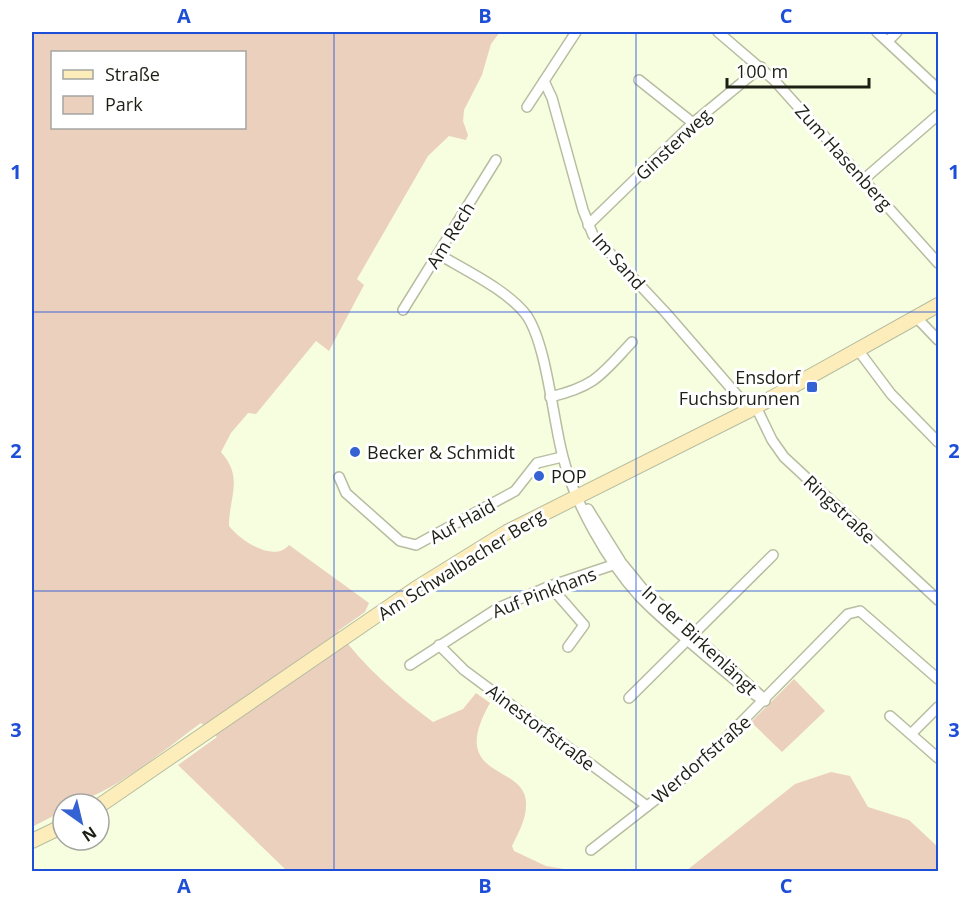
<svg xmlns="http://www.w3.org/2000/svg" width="970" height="903" font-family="'Open Sans',sans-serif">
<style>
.green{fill:#ebd0bd;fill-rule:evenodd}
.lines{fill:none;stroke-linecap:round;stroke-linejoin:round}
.minor-casing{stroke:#b7bda0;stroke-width:12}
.secondary-casing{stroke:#b7bda0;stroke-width:16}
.minor{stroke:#fff;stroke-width:9}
.secondary{stroke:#fcedbb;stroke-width:14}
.grid{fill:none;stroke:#1d4ed8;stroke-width:1.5;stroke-opacity:0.55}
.poi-dot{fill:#3562d2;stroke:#fff;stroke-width:2}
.labels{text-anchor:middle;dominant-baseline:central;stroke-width:6;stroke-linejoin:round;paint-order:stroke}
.street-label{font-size:18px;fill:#1d1f14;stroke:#fff}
.poi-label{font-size:18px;fill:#1d1f14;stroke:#fff;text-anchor:start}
.neatline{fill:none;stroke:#1d4ed8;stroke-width:2}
.grid-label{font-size:20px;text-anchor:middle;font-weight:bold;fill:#1d4ed8}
</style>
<rect width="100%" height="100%" fill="#f7fedf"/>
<g class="green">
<path d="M32,32H500L491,44L482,75L464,110L463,121L468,135L466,140L449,136L428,156L357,279L364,285L329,351L316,341L256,414L248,413L231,433L221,452C244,478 229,496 229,526C241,541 274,563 289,545L369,603L365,612L338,631C364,667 398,696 433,722L463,709L476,693L490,703C445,782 529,762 526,806C526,819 518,834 512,846L514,851L546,866L576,871H287L178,765L217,737L201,723C169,746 101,804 63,804V811L32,827ZM52,52H244V128H52Z"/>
<path d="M794,679L825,711L782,752L751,722Z"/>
<path d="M831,772L850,776L868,807L909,820L938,847V871H686L795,784Z"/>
</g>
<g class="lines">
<g class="minor-casing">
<g id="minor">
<path d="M718,32L774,80L938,263"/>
<path d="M877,32L938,89"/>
<path d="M888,41L897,32"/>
<path d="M639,80L693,123"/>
<path d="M544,81L552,98L583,210L593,235L666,313L750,410"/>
<path d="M527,107L576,32"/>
<path d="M863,180L938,115"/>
<path d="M588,225L693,123L761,67"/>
<path d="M438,254C465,270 509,291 527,316C547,346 553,421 563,457C574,502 608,562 639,596C660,618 684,637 707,657C726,672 743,689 765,701"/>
<path d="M403,310L496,160"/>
<path d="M916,317L938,340"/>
<path d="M858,350L891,394L938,442"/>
<path d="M550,397C596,386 601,375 632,342"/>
<path d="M756,407L772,440L784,457L938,600"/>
<path d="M339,477L346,493L400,541L416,545L515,491L537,463L562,457"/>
<path d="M588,509L621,562L643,589L761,696"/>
<path d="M550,586L584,625L568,647"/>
<path d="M439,645L464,670L647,806"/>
<path d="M410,665L498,608L550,586L619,563"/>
<path d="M629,698L773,555"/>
<path d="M890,716L938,758"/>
<path d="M912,733L938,707"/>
<path d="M591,850L682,779L714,750L848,614L860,611L938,679"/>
</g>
</g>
<g class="secondary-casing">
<g id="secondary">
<path d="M99,806L415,589L507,532L750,410L938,305"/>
<path d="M32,841L63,826"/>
</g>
</g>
<use href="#minor" class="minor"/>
<use href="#secondary" class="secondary"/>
</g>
<path class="grid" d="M334,32V872M636,32V872M32,312H938M32,591H938"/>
<g class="poi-dot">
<rect x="806" y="381" width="12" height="12" rx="3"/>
<circle cx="355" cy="452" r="6"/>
<circle cx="539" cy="476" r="6"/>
</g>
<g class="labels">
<g class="street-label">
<text transform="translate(673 144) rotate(-43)">Ginsterweg</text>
<text transform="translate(844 157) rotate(48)">Zum Hasenberg</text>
<text transform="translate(450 235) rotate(-58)">Am Rech</text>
<text transform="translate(619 261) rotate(48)">Im Sand</text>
<text transform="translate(840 509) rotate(43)">Ringstraße</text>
<text transform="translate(462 521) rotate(-29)">Auf Haid</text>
<text transform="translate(461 564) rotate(-32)">Am Schwalbacher Berg</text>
<text transform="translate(544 592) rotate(-21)">Auf Pinkhans</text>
<text transform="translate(700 640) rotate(43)">In der Birkenlängt</text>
<text transform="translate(541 727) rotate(37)">Ainestorfstraße</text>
<text transform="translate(701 759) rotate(-41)">Werdorfstraße</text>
</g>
<g class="poi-label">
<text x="800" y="377" text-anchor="end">Ensdorf<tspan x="800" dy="21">Fuchsbrunnen</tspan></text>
<text x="367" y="452">Becker &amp; Schmidt</text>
<text x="551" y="476">POP</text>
</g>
</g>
<rect width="970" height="903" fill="none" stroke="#ffffff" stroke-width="66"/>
<rect x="51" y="51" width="195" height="78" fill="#ffffff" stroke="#a5a5a1" stroke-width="1.5"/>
<rect x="63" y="70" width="30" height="9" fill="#fcedbb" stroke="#a5a5a1" stroke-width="1.5"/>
<text x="105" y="81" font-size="18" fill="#1d1f14">Straße</text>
<rect x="63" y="96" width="30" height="18" fill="#ebd0bd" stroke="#a5a5a1" stroke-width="1.5"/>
<text x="105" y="111" font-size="18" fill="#1d1f14">Park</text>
<g transform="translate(81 822) rotate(146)"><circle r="28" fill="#ffffff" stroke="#a5a5a1" stroke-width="1.5"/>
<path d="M0-4.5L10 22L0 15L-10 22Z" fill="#3562d2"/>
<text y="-9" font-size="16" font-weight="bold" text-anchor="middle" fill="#1d1f14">N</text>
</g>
<path d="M727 78v9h142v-9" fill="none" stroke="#1d1f14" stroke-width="3"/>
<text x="736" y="78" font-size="18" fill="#1d1f14" stroke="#ffffff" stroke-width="4.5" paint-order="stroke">100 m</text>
<rect x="33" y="33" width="904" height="837" class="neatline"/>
<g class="grid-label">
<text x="184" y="23">A</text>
<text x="485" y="23">B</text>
<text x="786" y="23">C</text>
<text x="16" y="179">1</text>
<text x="954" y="179">1</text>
<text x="16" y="458">2</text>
<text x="954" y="458">2</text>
<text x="16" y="737">3</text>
<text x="954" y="737">3</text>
<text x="184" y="893">A</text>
<text x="485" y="893">B</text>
<text x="786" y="893">C</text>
</g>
</svg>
